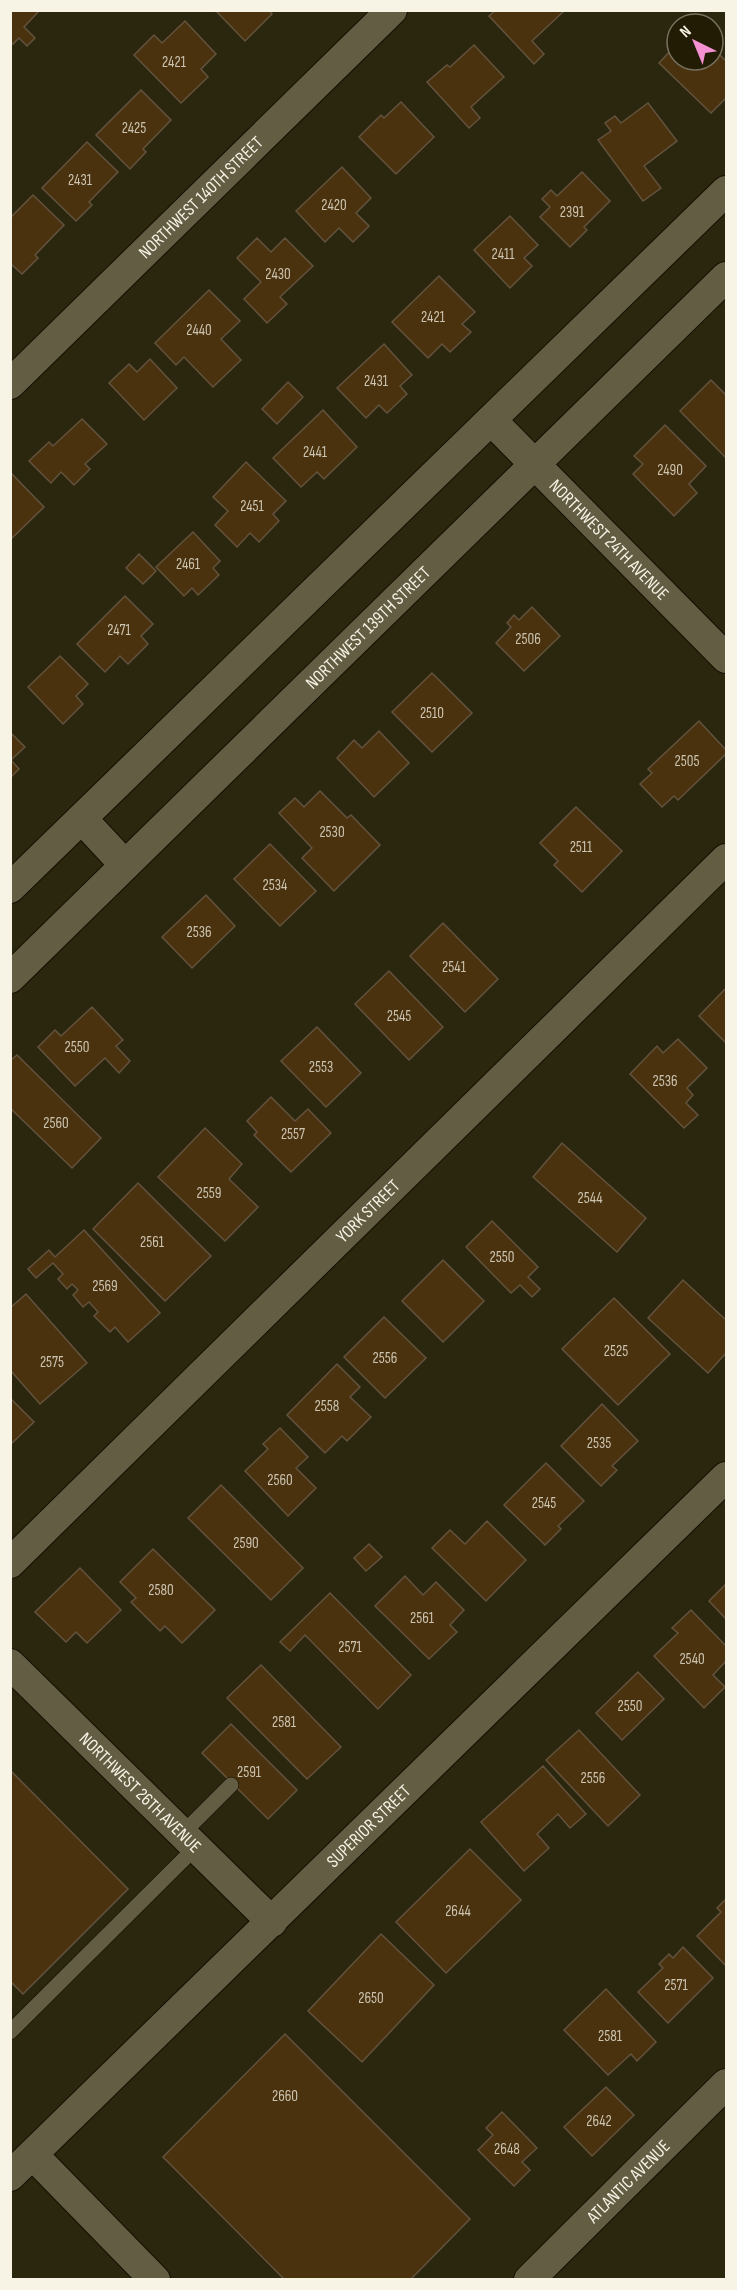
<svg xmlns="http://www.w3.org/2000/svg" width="737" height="2290" font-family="'Sofia Sans Condensed',sans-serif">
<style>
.building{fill:#4a320f;stroke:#63523d;stroke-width:1.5}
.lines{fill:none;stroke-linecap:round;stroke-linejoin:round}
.service-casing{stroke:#140f00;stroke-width:16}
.minor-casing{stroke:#140f00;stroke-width:32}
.service{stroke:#635d44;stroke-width:15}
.minor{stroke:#635d44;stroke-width:30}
.labels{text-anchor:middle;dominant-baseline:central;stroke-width:6;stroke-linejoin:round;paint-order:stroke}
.number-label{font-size:15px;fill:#ccc4b0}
.street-label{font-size:18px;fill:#f7f4e5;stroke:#221c05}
</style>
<rect width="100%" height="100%" fill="#2b260e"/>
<g class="building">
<path d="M10,10H40L24,27L35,38L27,46L19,38L13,44L10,42Z"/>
<path d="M215,10H268L272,14L245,41Z"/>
<path d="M496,10H564V11L532,41L544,54L534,64L489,16Z"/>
<path d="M185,21L216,54L201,69L208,77L181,103L134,55L154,35L162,43Z"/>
<path d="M677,44V60H713V48L726,61V98L711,113L659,63Z"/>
<path d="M474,45L504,77L471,107L480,118L469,128L427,82L447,65L450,67Z"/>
<path d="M141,90L171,120L143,149L146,152L130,169L96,135Z"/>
<path d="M401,102L434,137L396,174L359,137L381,115L384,118Z"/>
<path d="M648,103L677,141L644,166L661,188L643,201L598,140L611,131L605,123L615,116L621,123Z"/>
<path d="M87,142L118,172L89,202L92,205L76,221L42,188Z"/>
<path d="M342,167L371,198L356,213L369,226L353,242L339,228L325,242L296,211Z"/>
<path d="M582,172L610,201L584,227L587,230L570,247L540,217L550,207L542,199L551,190L557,196Z"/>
<path d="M33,195L64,225L35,255L38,258L22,274L10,263V218Z"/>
<path d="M510,216L538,245L524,258L532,266L510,288L474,250Z"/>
<path d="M257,238L271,252L285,238L313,266L280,297L287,304L267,323L244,299L261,282L237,258Z"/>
<path d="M439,276L475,312L462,324L471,332L450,352L442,344L428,358L392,322Z"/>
<path d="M209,290L240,321L221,339L241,360L213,387L184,357L176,365L155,343Z"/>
<path d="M384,344L412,375L400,386L407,394L387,413L379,405L366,418L337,388Z"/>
<path d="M150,359L177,388L144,420L109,383L129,364L137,372Z"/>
<path d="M711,380L726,395V458L680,411Z"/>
<path d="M288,382L303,397L277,424L262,409Z"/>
<path d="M323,410L357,447L324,479L317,472L301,487L273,458Z"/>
<path d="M82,419L107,444L85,464L90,469L74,485L61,472L51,483L29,461L49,442L53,446Z"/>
<path d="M665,425L706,466L689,484L697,493L674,516L633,474L643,464L634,456Z"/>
<path d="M246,462L286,501L273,514L279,521L259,542L250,533L237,547L215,525L228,511L213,497Z"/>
<path d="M11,473L44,507L10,540V474Z"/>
<path d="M193,532L220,561L213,568L219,575L198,595L192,588L184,596L156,567Z"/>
<path d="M139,554L156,571L143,584L126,568Z"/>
<path d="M125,596L153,624L141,636L148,644L128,664L120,656L105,672L77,644Z"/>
<path d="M532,607L560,636L524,671L496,643L511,627L507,623L514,615L519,620Z"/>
<path d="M60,656L88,684L76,696L83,704L63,724L28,687Z"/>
<path d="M432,673L472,713L432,752L392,712Z"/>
<path d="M699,721L726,750V754L678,800L674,796L662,807L640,784L652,773L648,769Z"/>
<path d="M379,731L409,763L374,797L337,758L354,740L362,748Z"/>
<path d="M10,732L25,747L11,760L19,769L10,778Z"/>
<path d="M320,791L347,818L351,815L380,845L334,891L302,858L312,848L279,813L295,798L304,807Z"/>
<path d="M576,807L622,851L582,892L554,865L558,861L540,843Z"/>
<path d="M270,844L316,891L280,926L234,879Z"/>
<path d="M206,895L235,926L192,968L162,937Z"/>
<path d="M443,923L498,979L465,1012L410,956Z"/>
<path d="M389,971L443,1027L409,1060L355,1004Z"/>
<path d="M726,988V1043L699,1016Z"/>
<path d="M92,1007L123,1040L116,1046L130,1061L119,1073L105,1058L75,1086L38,1047L55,1030L61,1036Z"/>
<path d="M317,1027L361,1073L326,1107L281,1061Z"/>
<path d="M678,1039L707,1068L687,1088L693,1095L686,1103L698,1115L684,1128L630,1074L657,1046L663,1053Z"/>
<path d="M17,1055L101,1138L72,1168L10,1108V1061Z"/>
<path d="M271,1097L295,1121L308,1109L331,1133L291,1172L254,1135L257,1132L247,1121Z"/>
<path d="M205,1128L242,1164L229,1179L258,1207L225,1241L158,1177Z"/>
<path d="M562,1143L646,1218L617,1252L533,1177Z"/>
<path d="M138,1183L211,1256L165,1301L93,1229Z"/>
<path d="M492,1221L538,1267L528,1277L540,1289L532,1297L520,1285L511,1293L466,1247Z"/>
<path d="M84,1230L160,1313L128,1342L115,1327L110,1332L94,1316L98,1312L89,1302L83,1307L73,1295L78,1290L72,1284L67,1289L58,1279L63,1274L53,1263L36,1278L28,1269L49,1250L55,1257Z"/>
<path d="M443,1260L484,1301L443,1342L402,1301Z"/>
<path d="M683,1280L726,1320V1353L708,1373L648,1318Z"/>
<path d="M26,1294L87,1363L40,1404L10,1370V1308Z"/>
<path d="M614,1298L670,1354L618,1405L562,1349Z"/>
<path d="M384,1317L426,1358L385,1398L344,1357Z"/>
<path d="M337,1364L360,1387L350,1397L371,1417L347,1441L342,1436L325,1453L287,1415Z"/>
<path d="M10,1398L34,1422L10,1445Z"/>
<path d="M602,1404L638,1441L612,1466L617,1470L601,1486L561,1446Z"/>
<path d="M280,1428L308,1457L296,1468L316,1488L288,1516L245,1471L268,1449L263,1444Z"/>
<path d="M546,1463L584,1501L558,1526L561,1529L545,1545L504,1505Z"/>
<path d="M221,1485L303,1568L271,1600L188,1518Z"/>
<path d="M487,1521L526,1560L486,1601L432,1548L450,1530L465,1544Z"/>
<path d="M369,1544L382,1557L366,1571L354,1558Z"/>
<path d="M153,1549L215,1610L182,1643L165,1626L160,1631L131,1602L136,1598L120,1582Z"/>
<path d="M80,1568L121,1610L87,1643L76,1632L66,1642L35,1612Z"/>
<path d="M405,1576L423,1595L436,1582L464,1610L450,1625L457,1632L429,1659L375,1606Z"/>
<path d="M726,1584V1619L709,1601Z"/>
<path d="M330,1593L411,1675L378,1709L305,1635L290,1651L280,1642Z"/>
<path d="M691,1610L726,1646V1661L713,1675L725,1687L704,1708L654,1656L678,1633L672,1628Z"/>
<path d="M261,1665L341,1747L307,1779L227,1698Z"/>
<path d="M638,1672L664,1699L622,1740L596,1713Z"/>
<path d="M231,1724L297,1790L268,1819L202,1753Z"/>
<path d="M579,1730L640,1795L608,1826L546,1760Z"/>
<path d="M543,1766L586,1814L570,1828L558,1814L537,1834L549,1848L524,1871L481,1822Z"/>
<path d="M10,1770L128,1889L23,1994L10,1981Z"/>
<path d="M470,1849L521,1900L446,1973L396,1922Z"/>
<path d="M726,1899V1966L697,1936L721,1912L717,1908Z"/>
<path d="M381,1934L434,1985L362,2062L308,2011Z"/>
<path d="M683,1947L713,1978L668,2023L638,1992L663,1968L659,1964L669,1954L673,1958Z"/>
<path d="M606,1989L656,2042L637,2061L631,2054L608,2075L564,2030Z"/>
<path d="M285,2034L470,2219L410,2280H285L163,2157Z"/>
<path d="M606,2087L634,2115L592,2156L564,2127Z"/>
<path d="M502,2112L537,2148L522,2162L530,2170L514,2186L478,2150L493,2135L486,2128Z"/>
</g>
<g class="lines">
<g class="service-casing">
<g id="service">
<path d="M183,1833L231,1785"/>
<path d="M10,2032L196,1847"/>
</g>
</g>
<g class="minor-casing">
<g id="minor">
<path id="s1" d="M10,384L392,10"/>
<path id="s2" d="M491,420L726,658"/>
<path d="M82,819L125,865"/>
<path d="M10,888L726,191"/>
<path id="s3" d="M10,978L726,277"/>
<path id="s4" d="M10,1563L726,859"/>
<path id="s5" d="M10,1664L272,1922"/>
<path d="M33,2155L155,2280"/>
<path id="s6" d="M10,2176L726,1477"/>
<path id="s7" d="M529,2280L726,2084"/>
</g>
</g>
<use href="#service" class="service"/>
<use href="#minor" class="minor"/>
</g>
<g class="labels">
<g class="number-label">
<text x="174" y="62">2421</text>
<text x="134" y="128">2425</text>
<text x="80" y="180">2431</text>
<text x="334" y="205">2420</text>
<text x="572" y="212">2391</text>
<text x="503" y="254">2411</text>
<text x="278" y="274">2430</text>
<text x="433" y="317">2421</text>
<text x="199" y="330">2440</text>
<text x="376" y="381">2431</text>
<text x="315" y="452">2441</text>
<text x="670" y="470">2490</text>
<text x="252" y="506">2451</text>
<text x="188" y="564">2461</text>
<text x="119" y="630">2471</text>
<text x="528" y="639">2506</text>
<text x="432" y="713">2510</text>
<text x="687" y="761">2505</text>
<text x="332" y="832">2530</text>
<text x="581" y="847">2511</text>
<text x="275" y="885">2534</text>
<text x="199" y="932">2536</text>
<text x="454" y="967">2541</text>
<text x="399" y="1016">2545</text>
<text x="77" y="1047">2550</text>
<text x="321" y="1067">2553</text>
<text x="665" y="1081">2536</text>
<text x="56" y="1123">2560</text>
<text x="293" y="1134">2557</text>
<text x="209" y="1193">2559</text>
<text x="590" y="1198">2544</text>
<text x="152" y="1242">2561</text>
<text x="502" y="1257">2550</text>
<text x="105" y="1286">2569</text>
<text x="616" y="1351">2525</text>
<text x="385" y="1358">2556</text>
<text x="52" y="1362">2575</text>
<text x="327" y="1406">2558</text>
<text x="599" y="1443">2535</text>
<text x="280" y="1480">2560</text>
<text x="544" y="1503">2545</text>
<text x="246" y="1543">2590</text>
<text x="161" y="1590">2580</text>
<text x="422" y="1618">2561</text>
<text x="350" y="1647">2571</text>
<text x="692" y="1659">2540</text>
<text x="630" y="1706">2550</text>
<text x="284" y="1722">2581</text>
<text x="249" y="1772">2591</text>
<text x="593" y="1778">2556</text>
<text x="458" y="1911">2644</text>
<text x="676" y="1985">2571</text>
<text x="371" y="1998">2650</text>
<text x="610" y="2036">2581</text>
<text x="285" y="2096">2660</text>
<text x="599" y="2121">2642</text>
<text x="507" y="2149">2648</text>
</g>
<g class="street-label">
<text stroke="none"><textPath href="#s1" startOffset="267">NORTHWEST 140TH STREET</textPath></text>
<text stroke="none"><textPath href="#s2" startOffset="168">NORTHWEST 24TH AVENUE</textPath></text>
<text stroke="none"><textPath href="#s3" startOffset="501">NORTHWEST 139TH STREET</textPath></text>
<text stroke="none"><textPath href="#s4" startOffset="502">YORK STREET</textPath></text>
<text stroke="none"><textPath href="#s5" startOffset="183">NORTHWEST 26TH AVENUE</textPath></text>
<text stroke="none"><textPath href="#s6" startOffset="501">SUPERIOR STREET</textPath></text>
<text stroke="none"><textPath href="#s7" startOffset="140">ATLANTIC AVENUE</textPath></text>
</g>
</g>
<rect width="737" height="2290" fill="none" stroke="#f7f4e5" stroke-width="24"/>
<g transform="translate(695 42) rotate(317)"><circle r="28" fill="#221c05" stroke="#77725f" stroke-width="1.5"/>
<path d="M0-4.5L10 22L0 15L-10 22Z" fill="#f591d3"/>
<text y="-9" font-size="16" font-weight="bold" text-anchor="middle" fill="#f7f4e5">N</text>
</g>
</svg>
